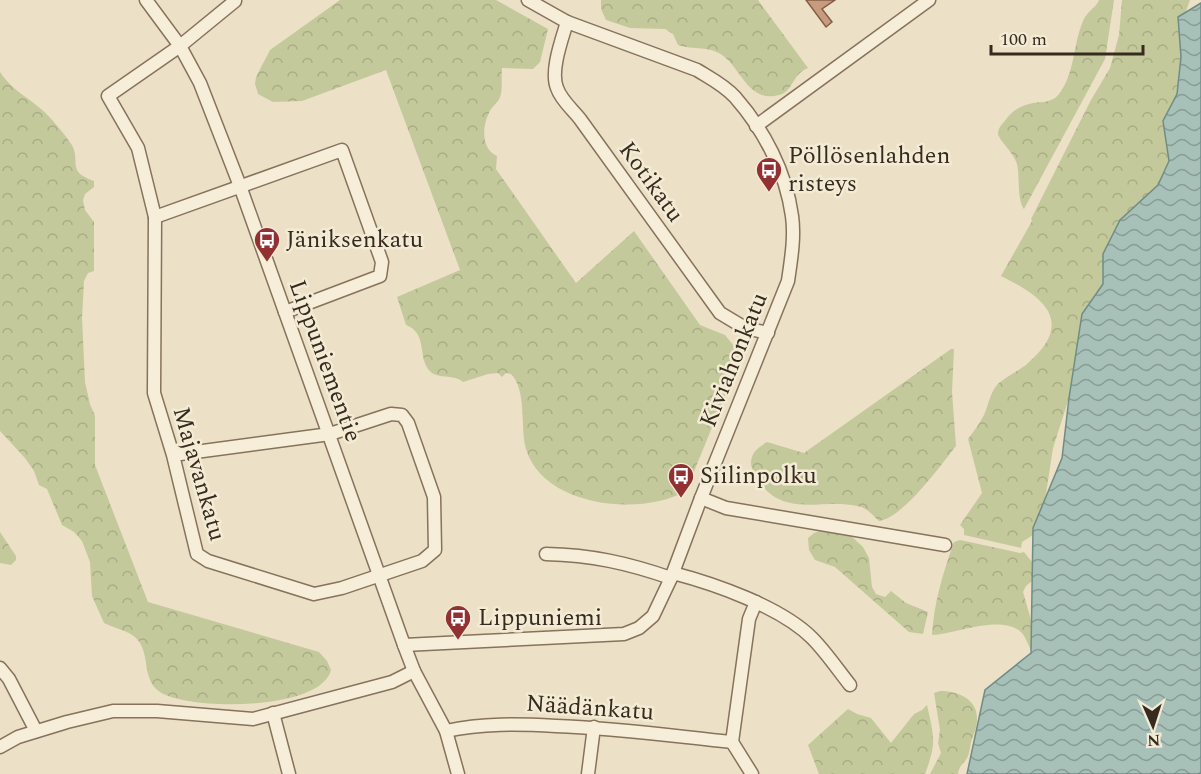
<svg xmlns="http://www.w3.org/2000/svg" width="1201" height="774" font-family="Spectral,serif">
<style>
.forest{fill:url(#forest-crowns)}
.water{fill:url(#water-waves);stroke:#6e8d86;stroke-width:1.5}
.building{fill:#c79c7e;stroke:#845d44;stroke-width:1.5}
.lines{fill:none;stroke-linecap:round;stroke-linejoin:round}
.street-casing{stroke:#86725d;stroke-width:15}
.street{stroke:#f7eed9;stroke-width:12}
.labels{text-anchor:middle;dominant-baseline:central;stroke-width:5;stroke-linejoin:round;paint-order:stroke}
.poi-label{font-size:24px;fill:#372b20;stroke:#f4ebd5;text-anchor:start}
.street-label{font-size:24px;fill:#372b20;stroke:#f4ebd5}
</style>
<defs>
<pattern id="forest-crowns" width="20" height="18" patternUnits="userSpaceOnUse" patternTransform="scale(1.5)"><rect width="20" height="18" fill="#c4c99b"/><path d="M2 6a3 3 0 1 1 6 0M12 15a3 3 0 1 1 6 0" fill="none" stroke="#a9ad85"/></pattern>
<pattern id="water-waves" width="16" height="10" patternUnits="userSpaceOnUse" patternTransform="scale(1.5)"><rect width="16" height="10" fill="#a7c0b8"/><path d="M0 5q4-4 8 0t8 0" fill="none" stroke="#899c95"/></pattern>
</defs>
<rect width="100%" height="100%" fill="#ece0c6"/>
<g class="forest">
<path d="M340,0H496L548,29L540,62L533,69L502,68C501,76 503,90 500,97C498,103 491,107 489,113C482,126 481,149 497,156L496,169L576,283L634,231L700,325L725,335L734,346L740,359L686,491C641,517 543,507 526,449C520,428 527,390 511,374L506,373L502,377L498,373L488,374L463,382C453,373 437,381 428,369C418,354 427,333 406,325L397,297L460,270L386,70L302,101L273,102L258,94L255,84L256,77L270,50Z"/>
<path d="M601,0H758L808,68C792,74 793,92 779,95C748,103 742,69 722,55C710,46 693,50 678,45L673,34L665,29L630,28L606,20L601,9Z"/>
<path d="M1099,0H1114L1105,59L1024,209C1017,200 1020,177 1017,164C1014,153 999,140 998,134C998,129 1001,125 1004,122C1010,113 1019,106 1029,104C1040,101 1051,104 1059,94C1075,74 1073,44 1083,21C1087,11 1096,8 1099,0Z"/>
<path d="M1122,0H1190L1185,14L1178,17L1181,57L1177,94L1163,121L1169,161L1158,185L1120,220L1103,254V284L1082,314L1069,398L1053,448L1045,500L1033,535L1022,542L1021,548L964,535V529L960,525L982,493L968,439C974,431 980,423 984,415C988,406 990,393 997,385C1001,380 1020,370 1027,364C1076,322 1044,297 1001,276L1032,221L1031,219L1091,100L1110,68L1119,35Z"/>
<path d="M0,72C13,91 25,95 41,109C50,116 66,136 72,145C81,163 66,171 94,181V187L85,194L83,200L85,210L94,222V271L88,273L84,281L82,318L85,382L90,404L95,416V465L148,602L319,652L327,661L331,670C321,711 189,711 160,692C141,679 151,655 137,639C130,631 114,628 104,623L92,596L90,562L82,541L74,532L62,525L47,489L39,485L34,471L25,458L0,431Z"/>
<path d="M951,349H954L952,392L956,446C941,465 903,518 879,521C871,514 868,508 857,506C822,498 783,519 758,480C755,474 751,469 751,463C751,452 759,447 767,442L804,453Z"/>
<path d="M823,530L850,535L863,547L869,558L872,587L876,594L885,597L891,591L906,603L928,612L923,634L909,632L835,567L815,560L809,550L808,538L814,533Z"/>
<path d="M0,532L16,556V560L11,565L0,563Z"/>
<path d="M960,540L1020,553L1024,552L1032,562V581L1026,586L1023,592L1031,620V650C1028,645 1026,638 1022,633C1002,613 956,634 932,635C934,602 943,573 954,542Z"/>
<path d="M940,691C958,691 978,699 977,720C977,726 974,734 972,739C970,745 970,753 967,758C963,764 959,766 958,774H930L941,753L938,743L940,730L934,693Z"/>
<path d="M927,705C934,737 937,742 925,774H819L808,745L848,709L857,714L871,718L891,743L914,714L922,710Z"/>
</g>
<path class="water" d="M1201,3V774H967L985,690L1031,653L1033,528L1062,458L1069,398L1082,314L1103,284V254L1120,220L1158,185L1169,161L1163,121L1177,94L1181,57L1178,17Z"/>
<path class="building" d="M806,0H835L822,9L832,22L826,27Z"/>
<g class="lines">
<g class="street-casing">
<g id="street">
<path d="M146,0L180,46L200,83L240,186L404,645L414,671L446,731L458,774"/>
<path d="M567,22C562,39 550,71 557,88C561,100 573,110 580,119L720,313L745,328L768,333"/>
<path d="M756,126L929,0"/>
<path d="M155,217L342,150L382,262L380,276L285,312"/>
<path d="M173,455L330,434L391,414L402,415L408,423L434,497L435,550L422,561L342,588L314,594L208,561L197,554L173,455L154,393L155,217L138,148L108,96L180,46L235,1L234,0"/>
<path d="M701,498L726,508L945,545"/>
<path d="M546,554C592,555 627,563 671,578"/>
<path d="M673,573C715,584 781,607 812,638C826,652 838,670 850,685"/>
<path d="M404,645L624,634L639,628L653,616L671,578L701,498L788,281C791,260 795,237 792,216C786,172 764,130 735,97C724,85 710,78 697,70L567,22L528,0"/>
<path d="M0,668L9,679L36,731"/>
<path d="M273,713L289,774"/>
<path d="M446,731C482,723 519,724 556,726C615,728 673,736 732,742"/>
<path d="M0,747L18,737L67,722L113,711H157L253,719L392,682L414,671"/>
<path d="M588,774L594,727"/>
<path d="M752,774L732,742L749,619L756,602"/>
</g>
</g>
<use href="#street" class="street"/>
</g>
<defs>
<g id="bus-pin" transform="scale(1.35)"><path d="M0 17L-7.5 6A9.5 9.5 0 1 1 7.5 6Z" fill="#913132" stroke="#f4ebd5"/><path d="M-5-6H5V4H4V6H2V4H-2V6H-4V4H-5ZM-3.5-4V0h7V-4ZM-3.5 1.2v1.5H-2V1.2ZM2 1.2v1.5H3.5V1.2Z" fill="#fff"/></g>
</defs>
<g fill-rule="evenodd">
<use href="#bus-pin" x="769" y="170"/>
<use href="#bus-pin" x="267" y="240"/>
<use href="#bus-pin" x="681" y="476"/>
<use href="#bus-pin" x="458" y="618"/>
</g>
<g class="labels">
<g class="poi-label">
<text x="788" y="156">Pöllösenlahden<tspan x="788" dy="28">risteys</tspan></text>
<text x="286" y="240">Jäniksenkatu</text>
<text x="700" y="476">Siilinpolku</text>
<text x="478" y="618">Lippuniemi</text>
</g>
<g class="street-label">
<text transform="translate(651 182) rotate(54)">Kotikatu</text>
<text transform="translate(734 360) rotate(-68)">Kiviahonkatu</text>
<text transform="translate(325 361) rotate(70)">Lippuniementie</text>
<text transform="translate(199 474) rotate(74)">Majavankatu</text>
<text transform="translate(590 708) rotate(4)">Näädänkatu</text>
</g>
</g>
<g transform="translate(1153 726) rotate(177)" stroke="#f4ebd5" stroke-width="4.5" paint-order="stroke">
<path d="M0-4.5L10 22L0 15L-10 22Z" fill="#372b20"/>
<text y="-9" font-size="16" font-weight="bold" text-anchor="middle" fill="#372b20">N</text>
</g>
<path d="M991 45v9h152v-9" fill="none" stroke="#372b20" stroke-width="3"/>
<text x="1000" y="45" font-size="18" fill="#372b20" stroke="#f4ebd5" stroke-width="4.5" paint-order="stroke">100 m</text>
</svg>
